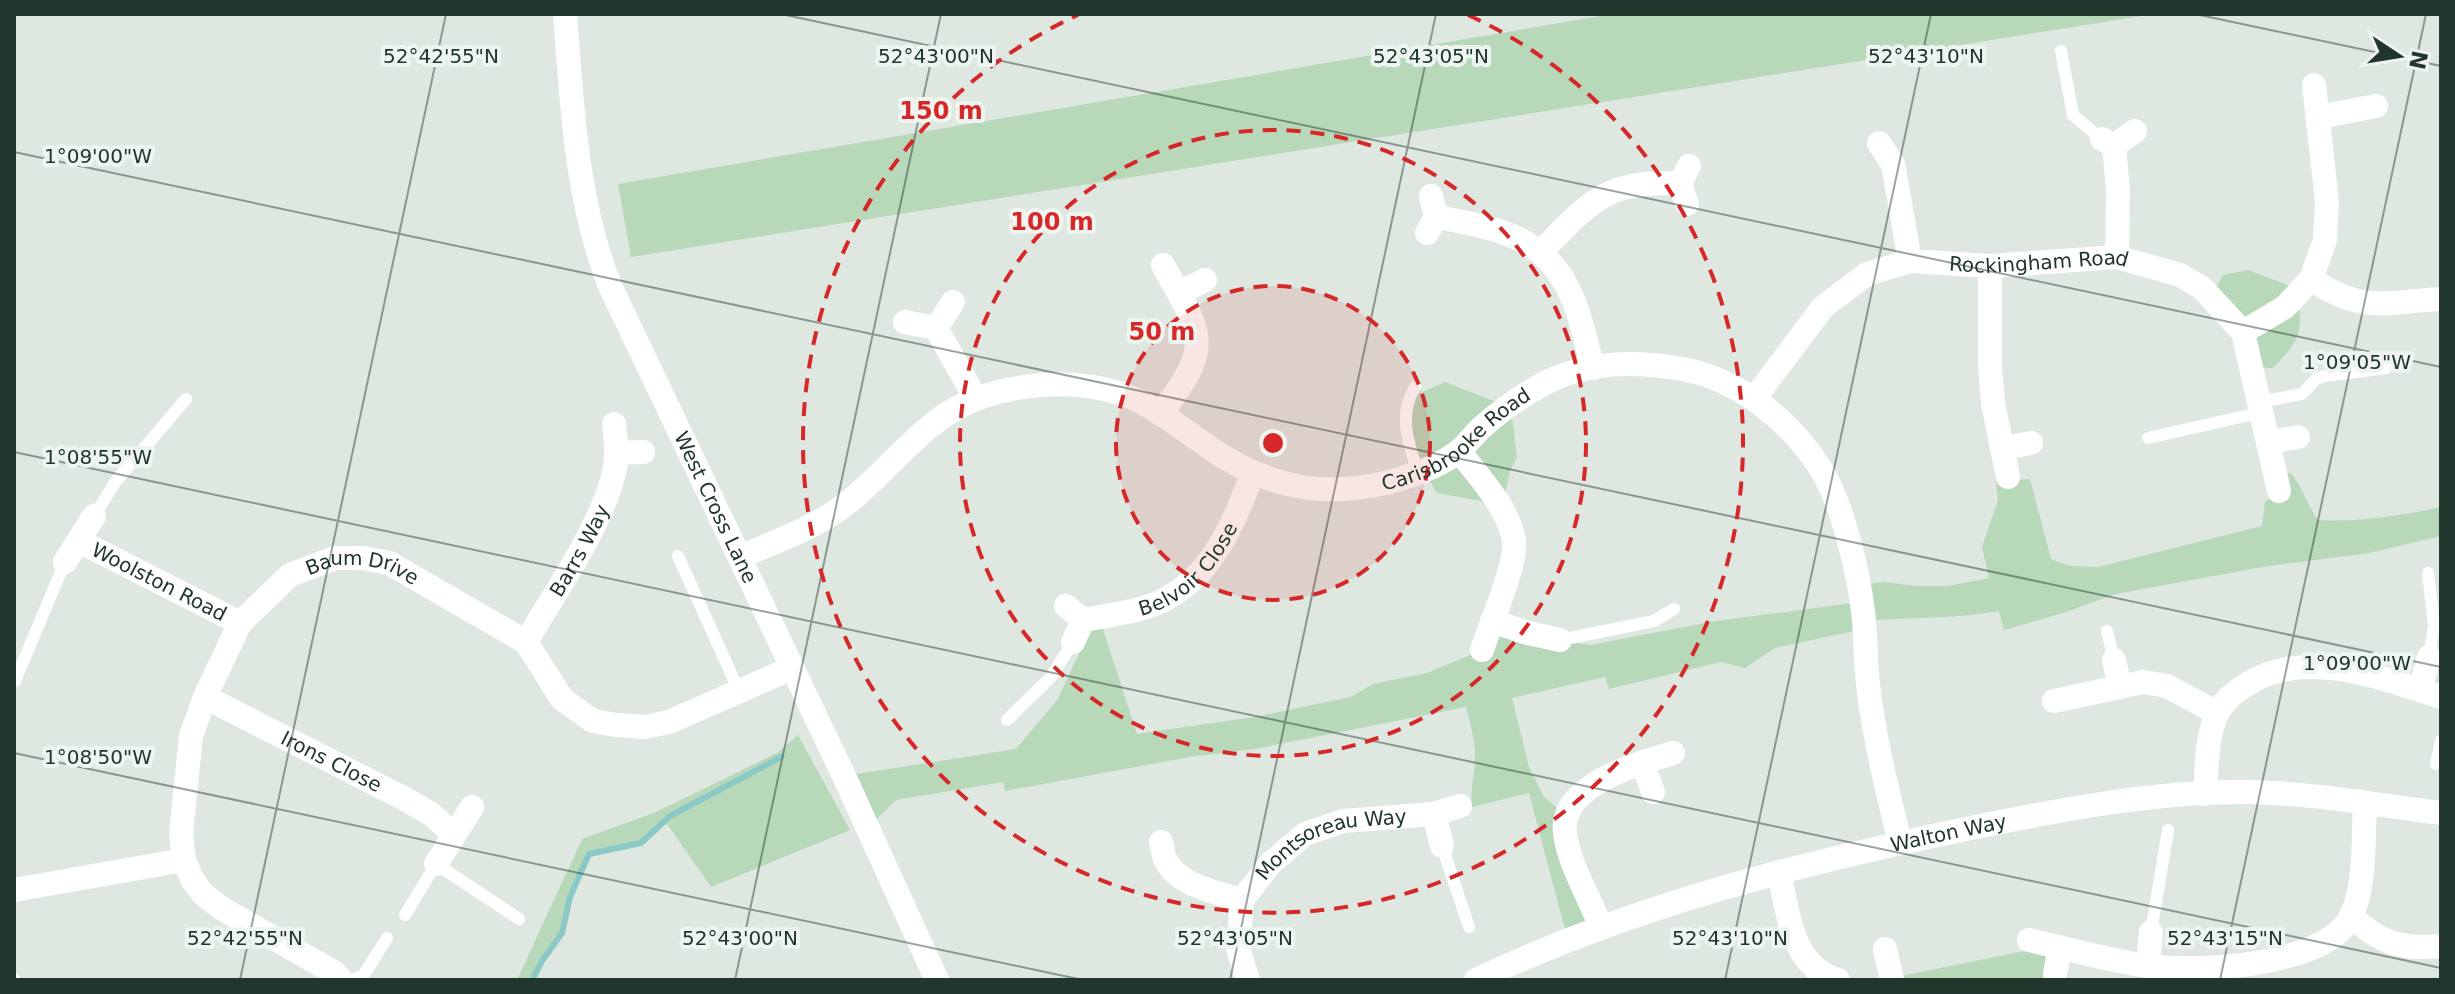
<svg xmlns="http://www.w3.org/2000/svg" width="2455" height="994" font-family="'DejaVu Sans',sans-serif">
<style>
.green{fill:#b8d8ba}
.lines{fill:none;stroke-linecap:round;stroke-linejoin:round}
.stream{stroke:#8ac9c6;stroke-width:6}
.lane{stroke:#fff;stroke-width:12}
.street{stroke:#fff;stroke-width:24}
.secondary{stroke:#fff;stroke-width:24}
.ticks{fill:none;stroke:#21362c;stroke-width:2;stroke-opacity:0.45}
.ring{fill:none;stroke:#d62828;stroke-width:4;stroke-dasharray:14 10}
.labels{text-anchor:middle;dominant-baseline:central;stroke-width:8;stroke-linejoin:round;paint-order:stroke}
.street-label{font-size:20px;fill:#21362c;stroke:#eef5f0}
.ticks-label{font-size:20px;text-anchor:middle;fill:#21362c;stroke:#eef5f0;stroke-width:8;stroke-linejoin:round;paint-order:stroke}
.centre{fill:#d62828;stroke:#eef5f0;stroke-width:4}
.ring-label{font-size:24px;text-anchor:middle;font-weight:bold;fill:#d62828;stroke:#eef5f0;stroke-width:8;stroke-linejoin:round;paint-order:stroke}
</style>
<rect width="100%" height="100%" fill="#dee8e1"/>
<g class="green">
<path d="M1612,14H2154L631,257L618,184Z"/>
<path d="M2248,270L2291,286C2308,322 2301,341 2273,368L2256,367L2211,297L2223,275Z"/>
<path d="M1445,382L1496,402L1512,417L1517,457L1510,471L1505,494L1498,504L1437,493L1409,447V398Z"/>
<path d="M2276,473H2291C2303,488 2307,505 2318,520C2360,522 2400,516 2441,507V536L2369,553L2262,567L2116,594L2063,613L2004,630L1999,611C1955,619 1909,617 1864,621V629L1775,648L1745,668L1721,662L1609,689L1605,677L1512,698L1529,767L1544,797L1566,816L1601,927L1568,941L1529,793L1472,807C1470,790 1474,777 1475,760C1475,742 1471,725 1466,707L1255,749L1190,757L1005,791L1003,782L896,800L868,828L844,776L1016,749L1058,699L1081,649L1099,617L1137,734L1254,717L1351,697L1373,684L1427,673L1482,650L1492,621L1546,638L1590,645L1716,621L1861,602L1859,585L1884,582L1916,586H1948L1989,578L1982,547L1998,500L1996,481L2030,479L2051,559L2070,566L2098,567L2262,526L2265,502L2279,491Z"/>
<path d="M798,735L850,830L711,887L665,821L641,843L589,854L570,897L562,933L542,961L532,980H517L582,839L656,812L777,753Z"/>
<path d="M2029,940L2060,947L2054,980H1892L1891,978L2025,951Z"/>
</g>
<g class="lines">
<path class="stream" d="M532,980L542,961L562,933L570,897L589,854L641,843L670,816L781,757"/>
<g class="lane">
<path d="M2061,51L2073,115L2100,138"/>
<path d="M1415,387C1398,416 1408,442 1418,472"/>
<path d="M2259,402L2302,394L2316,379L2325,376L2386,368"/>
<path d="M2148,438L2263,412"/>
<path d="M94,516L116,481L186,399"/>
<path d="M678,556L739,691"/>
<path d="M2428,573L2434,626L2429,657"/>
<path d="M2107,631L2114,660"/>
<path d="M1560,640L1654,621L1674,609"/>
<path d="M15,681L65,562"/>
<path d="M1007,720L1051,677L1073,642"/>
<path d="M2436,764L2441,741"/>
<path d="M1442,846L1469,927"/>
<path d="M405,915L436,864L519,919"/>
<path d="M2151,932L2168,830"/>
<path d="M14,979V980"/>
<path d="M351,980L363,976L387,938"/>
</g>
<g class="street">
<path d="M2314,85L2327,202L2325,240L2311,279C2363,314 2383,302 2441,299"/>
<path d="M2319,117L2376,106"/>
<path d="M2102,139L2114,146L2135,131"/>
<path d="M1879,143L1893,164L1910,261"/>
<path d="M2114,146L2118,190L2117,257"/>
<path d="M1687,204L1680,184L1689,166"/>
<path d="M1436,217C1495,228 1546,235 1572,297C1582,319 1586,345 1593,368"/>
<path d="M1427,233L1436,217L1431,196"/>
<path d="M1541,252C1588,204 1607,178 1680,184"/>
<path d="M1990,266V367L1993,403L2008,477"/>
<path d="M1179,293L1205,280"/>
<path d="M905,322L936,328L953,302"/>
<path d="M936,328L976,399"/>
<path d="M2243,332L2285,307L2311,279"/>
<path id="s1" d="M1754,399L1823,307L1867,274L1910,261L1990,266L2117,257L2180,275L2202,288L2243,332L2279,491"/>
<path d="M1160,414C1214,345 1203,337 1163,265"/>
<path d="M2270,442L2298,437"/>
<path d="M2004,448L2031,443"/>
<path d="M1459,451C1479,477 1509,508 1514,541C1517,564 1490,625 1482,650"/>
<path d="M617,453L643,452"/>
<path id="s2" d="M79,541L240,623"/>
<path id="s3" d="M740,557C772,543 806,531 835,512C886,478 921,417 981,397C1031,381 1091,378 1139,401C1163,413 1185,431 1207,446C1248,475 1293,492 1343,489C1381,487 1428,474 1458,452C1466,445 1473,436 1481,428C1500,411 1524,394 1547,382C1590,361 1635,361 1682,369C1739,379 1792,422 1822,471C1843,506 1858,571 1863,611C1866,635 1865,659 1868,684C1874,737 1887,790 1900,842"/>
<path d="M65,562L94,516"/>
<path d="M1066,606L1083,620L1073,642"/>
<path id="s4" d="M1083,620C1109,615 1139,612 1162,601C1214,575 1233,523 1253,473"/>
<path d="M1492,621L1528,633L1560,640"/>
<path id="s5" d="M526,642C554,594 601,527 614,473C618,457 616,441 614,424"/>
<path d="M2114,660L2120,687"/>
<path d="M2420,690L2429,657"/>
<path id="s6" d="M205,697L405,799L431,814L454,835"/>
<path d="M2054,701L2143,682L2167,686L2217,713"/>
<path d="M1642,762L1653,792"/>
<path d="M2205,794C2207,768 2206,740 2216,716C2222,703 2234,692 2246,685C2302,647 2383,678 2441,697"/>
<path d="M1434,814L1442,846"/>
<path d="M1161,842C1163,848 1163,856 1166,861C1179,886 1218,893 1242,900"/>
<path d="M436,864L472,807"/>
<path d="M1779,872C1788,911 1791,967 1838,980"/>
<path d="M14,890L184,860"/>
<path d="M2352,917C2380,943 2402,950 2441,946"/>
<path d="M1601,927C1590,899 1568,862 1565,833C1559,785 1639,763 1673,753"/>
<path d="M2029,940C2069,949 2109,961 2149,966C2198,973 2324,966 2350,918C2366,889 2363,837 2365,803"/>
<path d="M1885,949L1892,980"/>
<path d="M2148,966L2151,932"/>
<path d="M2055,974L2060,947"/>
<path id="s7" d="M341,980L335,973L221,908L203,894L192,879L184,860L181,833L191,736L205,697L240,623L290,575L335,558H363L389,563L526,642L562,699L593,721L616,725L645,727L669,722L792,668"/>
<path id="s8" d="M1248,980L1238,949L1242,900L1270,864L1305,834L1343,821L1434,814L1460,806"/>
</g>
<g class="secondary">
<path id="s9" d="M565,14C572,106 576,200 610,286L844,776L937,980"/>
<path id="s10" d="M1476,980C1632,906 1798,864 1966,829C2059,810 2154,791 2248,792C2313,793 2377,805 2441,813"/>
</g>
</g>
<path class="ticks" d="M781,14L2441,367M2195,14L2441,66M14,152L2441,667M14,452L2441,968M14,753L1083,980M240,980L446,14M735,980L941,14M1230,980L1436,14M1725,980L1931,14M2220,980L2426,14"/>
<circle cx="1273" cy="443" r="157" fill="#d62828" fill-opacity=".12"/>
<g class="ring">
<circle cx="1273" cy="443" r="157"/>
<circle cx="1273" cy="443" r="313"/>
<path d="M1468 15A470 470 0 1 1 1078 15"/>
</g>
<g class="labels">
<g class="street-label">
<text stroke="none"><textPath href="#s1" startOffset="344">Rockingham Road</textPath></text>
<text stroke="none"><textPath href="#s3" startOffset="808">Carisbrooke Road</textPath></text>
<text stroke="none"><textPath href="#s9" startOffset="522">West Cross Lane</textPath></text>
<text stroke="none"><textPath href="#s5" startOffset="106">Barrs Way</textPath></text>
<text stroke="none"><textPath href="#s4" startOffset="122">Belvoir Close</textPath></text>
<text stroke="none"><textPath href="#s7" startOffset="596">Baum Drive</textPath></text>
<text stroke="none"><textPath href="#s2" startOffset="90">Woolston Road</textPath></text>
<text stroke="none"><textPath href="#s6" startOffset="142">Irons Close</textPath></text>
<text stroke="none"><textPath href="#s10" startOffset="496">Walton Way</textPath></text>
<text stroke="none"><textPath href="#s8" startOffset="194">Montsoreau Way</textPath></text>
</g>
</g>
<g class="ticks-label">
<text x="441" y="63">52°42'55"N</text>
<text x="936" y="63">52°43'00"N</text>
<text x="1431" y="63">52°43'05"N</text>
<text x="1926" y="63">52°43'10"N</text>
<text x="98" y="163">1°09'00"W</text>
<text x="2357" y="369">1°09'05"W</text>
<text x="98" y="464">1°08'55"W</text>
<text x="2357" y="670">1°09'00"W</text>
<text x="98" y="764">1°08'50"W</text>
<text x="2225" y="945">52°43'15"N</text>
<text x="245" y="945">52°42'55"N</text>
<text x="740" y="945">52°43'00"N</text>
<text x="1235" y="945">52°43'05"N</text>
<text x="1730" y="945">52°43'10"N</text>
</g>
<circle cx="1273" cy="443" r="12" class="centre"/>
<g class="ring-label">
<text x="941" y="119">150 m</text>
<text x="1052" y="230">100 m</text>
<text x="1162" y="340">50 m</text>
</g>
<rect width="2455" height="994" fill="none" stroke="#21362c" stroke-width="32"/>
<g transform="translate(2399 56) rotate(102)" stroke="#eef5f0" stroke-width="6" paint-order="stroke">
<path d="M0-6L14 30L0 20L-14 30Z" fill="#21362c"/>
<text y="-12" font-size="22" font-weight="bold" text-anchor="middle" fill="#21362c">N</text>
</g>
</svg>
